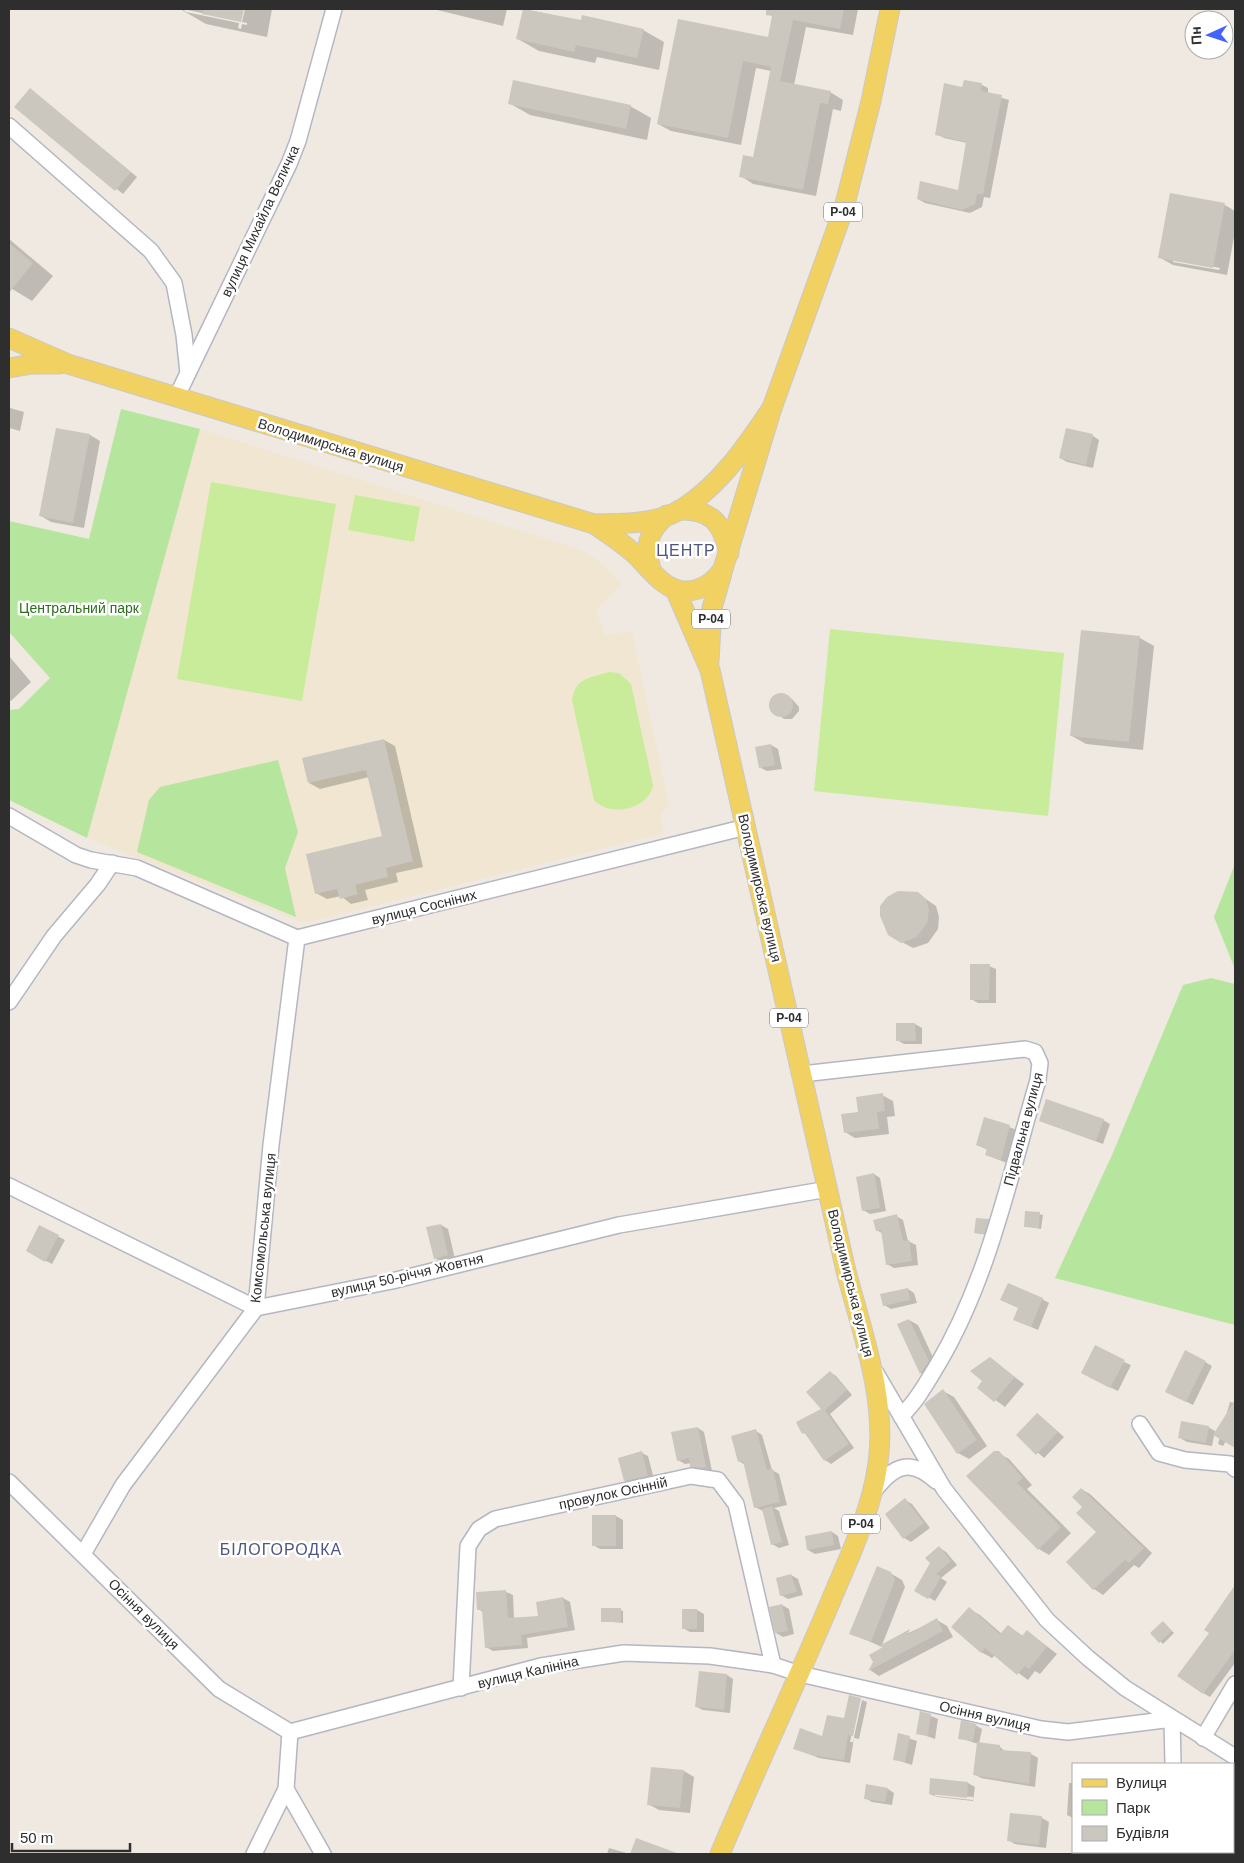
<svg xmlns="http://www.w3.org/2000/svg" width="1244" height="1863" font-family="Arial,sans-serif">
<style>
.education{fill:#f0e6d1}
.green{fill:#b6e59e}
.pitch{fill:#c9ec9a}
.shadow{fill:#0003;fill-rule:evenodd}
.building{fill:#cbc7bf}
.lines{fill:none;stroke-linecap:round;stroke-linejoin:round}
.minor-casing{stroke:#b4b7c1;stroke-width:18}
.major-casing{stroke:#c9c9c9;stroke-width:21}
.minor{stroke:#fff;stroke-width:15}
.major{stroke:#f2d163;stroke-width:19}
.labels{text-anchor:middle;dominant-baseline:central;stroke-width:5;stroke-linejoin:round;paint-order:stroke}
.shield{fill:#fff;stroke:#6d6d6d;stroke-width:1}
.shield-label{font-size:12px;font-weight:bold;fill:#2e2e2e}
.street-label{font-size:14px;fill:#2e2e2e;stroke:#fff}
.park-label{font-size:14px;fill:#2c6e1b;stroke:#fff}
.quarter-label{font-size:16px;letter-spacing:1px;fill:#4d5680;stroke:#fff}
</style>
<rect width="100%" height="100%" fill="#efe9e1"/>
<path class="education" d="M200,429L584,551L605,566L621,584L596,611L605,634L632,632L669,806L661,814L664,833L304,923L87,838Z"/>
<g class="green">
<path d="M121,409L200,429L87,838L9,800V710L19,709L50,678L9,632V521L89,539Z"/>
<path d="M278,760L298,832L285,868L296,917L137,852L149,800L160,787Z"/>
<path d="M1235,864V969L1214,917Z"/>
<path d="M1211,978L1235,984V1325L1055,1278L1112,1155L1183,985Z"/>
</g>
<g class="pitch">
<path d="M211,482L336,504L302,701L177,679Z"/>
<path d="M355,495L420,507L414,542L348,530Z"/>
<path d="M830,629L1064,653L1048,816L814,791Z"/>
<path d="M609,672L619,673L631,684L653,785C649,809 610,818 594,800L572,700C576,677 590,678 609,672Z"/>
</g>
<g class="shadow">
<path d="M180,9H242L240,21L183,9L186,12L239,23L238,28L241,29L242,24L247,25V23L242,22L245,9H272L267,37L206,24Z"/>
<path d="M433,9H507L503,26Z"/>
<path d="M524,9L582,21L643,30L664,42L659,70L597,57L595,63L539,51L518,39Z"/>
<path d="M774,9H858L853,35L806,27L794,85L830,92L843,100L841,111L833,109L816,196L753,184L741,176L754,159L771,71L756,68L741,145L671,131L658,124L769,39Z"/>
<path d="M982,85L988,88V94L1009,100L990,198L984,197L982,207L970,213L925,203L918,199L959,191L967,143L944,138L937,134L963,88Z"/>
<path d="M31,90L137,177L123,194L16,107Z"/>
<path d="M509,103L630,106L651,118L647,140L530,115Z"/>
<path d="M1225,205L1235,211V232L1227,275L1173,265L1159,257ZM1173,259L1220,268L1219,270L1173,262Z"/>
<path d="M9,239L53,276L32,301L9,287Z"/>
<path d="M10,408L24,412L20,431L9,428Z"/>
<path d="M57,429L90,435L100,441L84,528L51,522L41,516Z"/>
<path d="M1067,430L1093,436L1099,440L1093,468L1067,462L1060,458Z"/>
<path d="M1082,632L1140,638L1154,646L1143,750L1086,744L1072,736Z"/>
<path d="M9,656L31,682L11,701L9,699Z"/>
<path d="M780,695L792,699L799,707V711L792,719H784L771,709L772,700Z"/>
<path d="M384,740L395,746L423,867L396,873L398,882L365,890L368,900L351,904L341,896L327,899L316,893L384,837L369,777L320,789L309,783Z"/>
<path d="M771,745L778,749L782,769L767,771L761,768Z"/>
<path d="M917,893L936,906L939,917L938,929L928,943L913,948L902,942Z"/>
<path d="M989,966L996,969V1003H978L971,999Z"/>
<path d="M915,1024L922,1028V1044H904L897,1040Z"/>
<path d="M882,1095L893,1101L895,1116L887,1117L889,1134L855,1138L845,1132L860,1113Z"/>
<path d="M985,1118L1017,1130L1007,1163L986,1155L988,1150L977,1145Z"/>
<path d="M1103,1120L1110,1124L1103,1144L1040,1121Z"/>
<path d="M874,1174L880,1178L886,1211L870,1214L863,1210Z"/>
<path d="M1027,1212L1043,1215L1041,1229L1025,1226Z"/>
<path d="M896,1216L903,1220L908,1241L916,1245L918,1265L894,1268L887,1264L883,1234L877,1230Z"/>
<path d="M988,1220L991,1222L987,1235L976,1233Z"/>
<path d="M441,1225L448,1229L455,1259L442,1262L435,1258Z"/>
<path d="M40,1227L65,1240L52,1264L27,1251Z"/>
<path d="M908,1289L914,1293L917,1303L891,1309L884,1305Z"/>
<path d="M1042,1299L1049,1303L1038,1330L1022,1323L1020,1308Z"/>
<path d="M909,1320L918,1325L937,1366L930,1378L921,1373L899,1325Z"/>
<path d="M990,1359L1024,1384L1005,1407L979,1388L984,1381Z"/>
<path d="M1124,1362L1131,1365L1118,1391L1089,1377Z"/>
<path d="M1205,1362L1212,1366L1193,1405L1173,1395Z"/>
<path d="M830,1372L836,1376L852,1395L830,1414L854,1448L831,1464L825,1460L808,1435L803,1433L823,1409Z"/>
<path d="M943,1391L954,1397L987,1446L969,1459L958,1453Z"/>
<path d="M1230,1402L1235,1403V1446L1226,1441L1223,1446L1218,1444Z"/>
<path d="M1038,1414L1064,1437L1044,1458L1018,1435Z"/>
<path d="M1208,1427L1215,1431L1212,1446L1187,1442L1180,1438Z"/>
<path d="M698,1428L704,1432L712,1471L698,1470L691,1466V1463L685,1464L678,1460Z"/>
<path d="M756,1431L762,1435L772,1470L779,1474L787,1505L774,1508L779,1511L789,1545L779,1548L772,1544L763,1511L755,1507L745,1465L739,1461Z"/>
<path d="M642,1453L648,1456L654,1479L632,1484L625,1480Z"/>
<path d="M998,1453L1009,1459L1032,1485L1027,1489L1071,1533L1049,1555L1039,1549L968,1476Z"/>
<path d="M1081,1489L1090,1494L1152,1553L1139,1568L1134,1565L1103,1595L1094,1589L1068,1562L1098,1532L1084,1507Z"/>
<path d="M905,1500L912,1504L930,1528L911,1542L904,1538Z"/>
<path d="M616,1516L623,1520V1549H600L593,1545Z"/>
<path d="M832,1532L838,1536L841,1549L815,1554L808,1550Z"/>
<path d="M940,1548L946,1552L957,1565L941,1578L947,1582L935,1601L916,1590Z"/>
<path d="M890,1573L902,1580L905,1587L882,1645L937,1620L947,1626L953,1637L879,1676L870,1670L884,1648L851,1633Z"/>
<path d="M791,1575L798,1579L803,1595L788,1599L781,1595Z"/>
<path d="M1235,1588V1663L1210,1697L1203,1693L1210,1633L1206,1630Z"/>
<path d="M506,1592L513,1595L514,1619L540,1617L563,1598L570,1602L575,1630L527,1638L528,1648L493,1651L486,1647L483,1612L478,1609Z"/>
<path d="M782,1605L789,1609L794,1634L783,1637L776,1633Z"/>
<path d="M969,1609L980,1615L1002,1634L1008,1626L1023,1636L1027,1631L1057,1654L1040,1674L1035,1671L1028,1680L995,1655L992,1658L981,1652Z"/>
<path d="M621,1610L623,1611V1623L602,1621Z"/>
<path d="M697,1610L704,1614V1632H690L683,1628Z"/>
<path d="M1163,1622L1174,1633L1163,1644L1152,1633Z"/>
<path d="M727,1675L733,1679L730,1713L703,1710L697,1707Z"/>
<path d="M860,1699L850,1742H853L862,1700L867,1702L859,1739L854,1738L850,1763L819,1758L795,1748L823,1737L845,1720Z"/>
<path d="M921,1712L938,1719L935,1739L918,1733Z"/>
<path d="M975,1725L982,1729L979,1744L1000,1747L1006,1752L1031,1754L1038,1758L1035,1787L981,1778L974,1774L978,1744L960,1738Z"/>
<path d="M899,1735L917,1741L912,1765L894,1759Z"/>
<path d="M684,1771L694,1777L690,1813L659,1810L648,1804Z"/>
<path d="M968,1783L975,1787L973,1801L937,1797L930,1794ZM935,1794L973,1797V1800L935,1796Z"/>
<path d="M1069,1783H1073V1818L1067,1815Z"/>
<path d="M888,1789L894,1793L892,1805L872,1802L865,1798Z"/>
<path d="M1235,1800V1818L1233,1817V1805Z"/>
<path d="M1011,1814L1042,1818L1049,1822L1046,1848L1015,1844L1008,1840Z"/>
<path d="M609,1848L630,1854H607Z"/>
<path d="M1188,1852H1190L1196,1854H1187Z"/>
</g>
<g class="building">
<path d="M203,9H244L241,22L202,14Z"/>
<path d="M523,9L581,20L582,15L644,29L637,58L576,45L574,52L516,39Z"/>
<path d="M766,9H844L840,29L793,20L780,81L831,91L828,104L820,103L803,190L739,177L743,155L753,157L771,67L743,61L728,138L657,124L678,19L768,37L772,16L766,15Z"/>
<path d="M513,80L631,105L626,129L508,104Z"/>
<path d="M964,80L982,83L981,91L1002,95L983,194H977L975,204L962,210L917,199L920,181L958,190L966,142L935,135L944,83L962,87Z"/>
<path d="M30,88L131,172L115,191L14,107Z"/>
<path d="M1170,193L1225,203L1213,268L1158,258Z"/>
<path d="M9,243L33,263L9,293Z"/>
<path d="M56,428L90,434L73,523L39,516Z"/>
<path d="M1066,428L1093,434L1086,465L1059,458Z"/>
<path d="M1081,630L1140,636L1129,742L1070,736Z"/>
<circle cx="781" cy="705" r="12"/>
<path d="M384,739L413,861L386,868L388,877L355,885L358,894L340,899L337,889L315,894L306,854L382,836L366,770L308,783L302,758Z"/>
<path d="M771,744L775,765L759,768L755,747Z"/>
<path d="M898,891L918,892L926,899L929,910L927,923L917,937L901,943L888,935L880,916V906L887,897Z"/>
<path d="M970,964H990L989,1000H970Z"/>
<path d="M896,1023H915L916,1041H896Z"/>
<path d="M883,1093L885,1111L877,1112L879,1129L844,1133L841,1114L858,1112L856,1097Z"/>
<path d="M1046,1099L1104,1119L1096,1141L1039,1121Z"/>
<path d="M984,1117L1010,1125L1001,1160L985,1155L987,1149L976,1145Z"/>
<path d="M874,1173L880,1208L862,1211L856,1177Z"/>
<path d="M1025,1211L1040,1212L1039,1228L1024,1227Z"/>
<path d="M897,1214L903,1241L909,1240L912,1261L886,1265L881,1230L876,1231L873,1220Z"/>
<path d="M976,1218L989,1219L984,1234L974,1233Z"/>
<path d="M441,1224L448,1255L434,1259L426,1227Z"/>
<path d="M39,1225L59,1235L45,1262L26,1251Z"/>
<path d="M1008,1283L1043,1298L1031,1327L1013,1320L1018,1308L1000,1300Z"/>
<path d="M908,1288L910,1300L883,1306L880,1294Z"/>
<path d="M909,1319L929,1361L920,1374L897,1324Z"/>
<path d="M1095,1345L1125,1360L1110,1388L1081,1373Z"/>
<path d="M1185,1350L1206,1361L1186,1402L1165,1392Z"/>
<path d="M990,1357L1015,1377L994,1402L977,1388L982,1381L970,1371Z"/>
<path d="M830,1371L847,1390L825,1410L849,1444L824,1461L804,1432L802,1434L796,1422L821,1409L806,1392Z"/>
<path d="M943,1389L977,1440L957,1454L924,1404Z"/>
<path d="M1235,1400V1448L1213,1435Z"/>
<path d="M1037,1413L1058,1432L1036,1455L1016,1435Z"/>
<path d="M1181,1421L1209,1426L1206,1443L1178,1438Z"/>
<path d="M698,1427L706,1467L701,1468L690,1467L689,1458L677,1461L671,1432Z"/>
<path d="M756,1429L767,1470L773,1469L780,1502L754,1508L743,1461L738,1462L731,1436Z"/>
<path d="M642,1451L648,1476L624,1481L618,1458Z"/>
<path d="M994,1451H999L1023,1478L1017,1483L1061,1527L1038,1550L966,1476Z"/>
<path d="M1081,1488L1144,1548L1129,1563L1125,1560L1093,1590L1066,1562L1096,1532L1076,1513L1082,1507L1072,1497Z"/>
<path d="M905,1498L924,1523L903,1539L885,1514Z"/>
<path d="M772,1506L782,1542L771,1545L762,1509Z"/>
<rect x="592" y="1515" width="24" height="31"/>
<path d="M832,1531L834,1545L807,1550L805,1536Z"/>
<path d="M939,1546L951,1561L936,1574L941,1577L928,1599L914,1591L930,1563L925,1558Z"/>
<path d="M877,1566L891,1572L895,1580L871,1642L849,1634Z"/>
<path d="M791,1574L797,1592L780,1596L776,1578Z"/>
<path d="M1235,1585V1650L1203,1694L1177,1676L1209,1633L1204,1630Z"/>
<path d="M506,1590L508,1618L538,1616L536,1602L563,1597L568,1627L521,1635L522,1645L485,1648L482,1610H477L476,1592Z"/>
<path d="M782,1604L788,1631L775,1633L769,1607Z"/>
<path d="M969,1607L1000,1634L1008,1625L1022,1636L1027,1630L1047,1647L1029,1669L1025,1666L1017,1675L985,1648L981,1653L951,1627Z"/>
<rect x="601" y="1608" width="20" height="14"/>
<rect x="682" y="1609" width="15" height="20"/>
<path d="M937,1618L943,1631L868,1671L873,1662L869,1655L883,1647L879,1646L910,1629L907,1635Z"/>
<path d="M1163,1621L1172,1631L1159,1643L1150,1633Z"/>
<path d="M699,1671L727,1674L724,1710L695,1707Z"/>
<path d="M849,1695L861,1698L853,1736L848,1735L844,1760L811,1755L793,1749L800,1728L822,1736L827,1715L844,1718Z"/>
<path d="M920,1711L931,1714L928,1736L916,1734Z"/>
<path d="M961,1720L976,1724L973,1741L958,1739Z"/>
<path d="M898,1733L910,1736L905,1762L893,1760Z"/>
<path d="M977,1742L1000,1745V1750L1031,1752L1029,1784L973,1775Z"/>
<path d="M651,1767L684,1770L680,1808L647,1805Z"/>
<path d="M930,1778L968,1782L967,1798L929,1794Z"/>
<path d="M866,1784L888,1788L885,1802L864,1799Z"/>
<path d="M1010,1813L1042,1816L1039,1845L1007,1841Z"/>
<path d="M636,1838L677,1853V1854H630Z"/>
</g>
<g class="lines">
<g class="minor-casing">
<g id="minor">
<path d="M9,126L151,251L174,283L184,335L188,373"/>
<path d="M176,398L289,164L298,141L334,9"/>
<path d="M9,816L76,855L91,860L137,868L297,938L746,827"/>
<path d="M9,1002L54,936L98,884L112,863"/>
<path d="M802,1074L1025,1049L1035,1052L1040,1063L1038,1080C1010,1175 989,1278 938,1364C927,1382 917,1401 901,1416"/>
<path d="M9,1186L256,1308L392,1281L619,1225L828,1189"/>
<path d="M876,1373L944,1489L1047,1620L1088,1658L1125,1688L1235,1757"/>
<path d="M1140,1424L1159,1453L1185,1460L1230,1464L1235,1469"/>
<path d="M9,1482L219,1689L290,1732"/>
<path d="M874,1491C894,1465 910,1458 936,1481"/>
<path d="M83,1554L123,1485L256,1308L271,1145L297,938"/>
<path d="M461,1688L468,1546L479,1529L495,1519L691,1476L718,1480L736,1504L773,1665"/>
<path d="M290,1732L541,1666L624,1653L710,1656L773,1665L800,1674L1041,1729L1068,1732L1172,1719L1173,1764"/>
<path d="M1203,1738L1235,1684"/>
<path d="M286,1789L323,1854"/>
<path d="M254,1854L286,1789L290,1732"/>
<path d="M1161,1854V1852"/>
</g>
</g>
<g class="major-casing">
<g id="major">
<path d="M9,338L68,364L594,524C621,524 656,524 680,510C720,486 747,445 772,408"/>
<path d="M9,368L32,364H59"/>
<path d="M679,510C712,509 722,523 729,553"/>
<path d="M594,524C609,534 624,544 637,556C646,565 654,576 664,583C685,599 710,589 723,569L772,408L844,208L871,101L890,9"/>
<path d="M651,569C644,547 648,530 667,515"/>
<path d="M675,589L710,670L846,1271C862,1332 887,1399 878,1463C872,1510 850,1555 832,1598C796,1684 756,1768 720,1854"/>
<path d="M709,662L712,608L722,573"/>
</g>
</g>
<use href="#minor" class="minor"/>
<use href="#major" class="major"/>
</g>
<g class="labels">
<g class="shield">
<rect x="824" y="202.5" width="38" height="19" rx="4"/>
<rect x="692" y="609.5" width="38" height="19" rx="4"/>
<rect x="770" y="1008.5" width="38" height="19" rx="4"/>
<rect x="842" y="1514.5" width="38" height="19" rx="4"/>
</g>
<g class="shield-label">
<text x="843" y="212">Р-04</text>
<text x="711" y="619">Р-04</text>
<text x="789" y="1018">Р-04</text>
<text x="861" y="1524">Р-04</text>
</g>
<g class="street-label">
<text transform="translate(260 221) rotate(-65)">вулиця Михайла Величка</text>
<text transform="translate(331 445) rotate(17)">Володимирська вулиця</text>
<text transform="translate(760 888) rotate(77)">Володимирська вулиця</text>
<text transform="translate(424 907) rotate(-14)">вулиця Сосніних</text>
<text transform="translate(1023 1129) rotate(-75)">Підвальна вулиця</text>
<text transform="translate(263 1228) rotate(-84)">Комсомольська вулиця</text>
<text transform="translate(407 1275) rotate(-13)">вулиця 50-річчя Жовтня</text>
<text transform="translate(851 1283) rotate(76)">Володимирська вулиця</text>
<text transform="translate(613 1493) rotate(-12)">провулок Осінній</text>
<text transform="translate(144 1614) rotate(45)">Осіння вулиця</text>
<text transform="translate(528 1672) rotate(-13)">вулиця Калініна</text>
<text transform="translate(985 1716) rotate(13)">Осіння вулиця</text>
</g>
<g class="park-label">
<text x="79" y="608">Центральний парк</text>
</g>
<g class="quarter-label">
<text x="686" y="550">ЦЕНТР</text>
<text x="281" y="1549">БІЛОГОРОДКА</text>
</g>
</g>
<rect width="1244" height="1863" fill="none" stroke="#2e2e2e" stroke-width="20"/>
<rect x="1072" y="1763" width="162" height="90" fill="#ffffff" stroke="#ababab"/>
<rect x="1082" y="1779" width="25" height="8" fill="#f2d163" stroke="#ababab"/>
<text x="1116" y="1788" font-size="15" fill="#2e2e2e">Вулиця</text>
<rect x="1082" y="1800" width="25" height="15" fill="#b6e59e" stroke="#ababab"/>
<text x="1116" y="1813" font-size="15" fill="#2e2e2e">Парк</text>
<rect x="1082" y="1826" width="25" height="15" fill="#cbc7bf" stroke="#ababab"/>
<text x="1116" y="1838" font-size="15" fill="#2e2e2e">Будівля</text>
<g transform="translate(1209 35) rotate(267)"><circle r="24" fill="#ffffff" stroke="#ababab"/>
<path d="M0-4L9 19L0 12L-9 19Z" fill="#4264fb"/>
<text y="-8" font-size="14" font-weight="bold" text-anchor="middle" fill="#2e2e2e">Пн</text>
</g>
<path d="M12 1843v8h118v-8" fill="none" stroke="#2e2e2e" stroke-width="2.5"/>
<text x="20" y="1843" font-size="15" fill="#2e2e2e" stroke="#ffffff" stroke-width="4" paint-order="stroke">50 m</text>
</svg>
